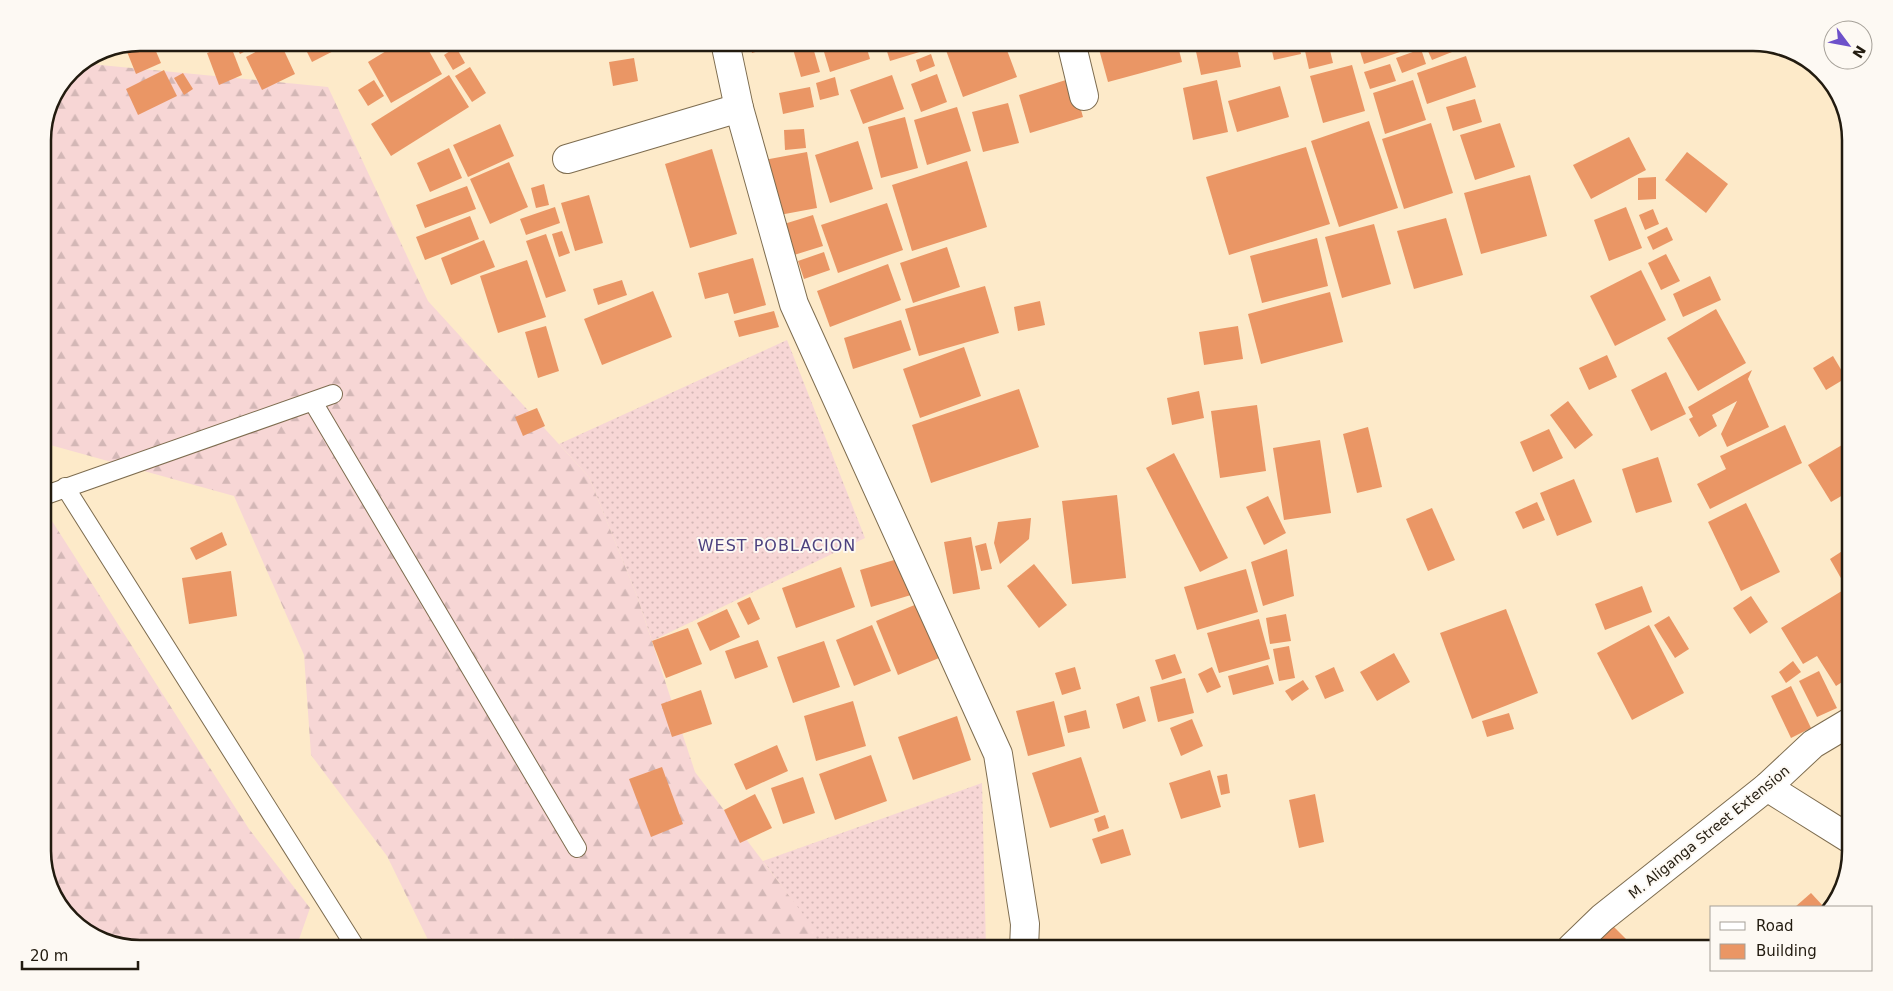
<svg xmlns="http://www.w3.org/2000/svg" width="1893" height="991" font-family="'DejaVu Sans',sans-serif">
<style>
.grass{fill:url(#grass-dots)}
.forest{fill:url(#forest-firs)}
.building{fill:#ea9665}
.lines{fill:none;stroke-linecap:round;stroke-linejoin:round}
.service-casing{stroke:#7d6c4f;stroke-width:20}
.minor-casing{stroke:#7d6c4f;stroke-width:30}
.service{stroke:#fff;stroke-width:18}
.minor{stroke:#fff;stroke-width:28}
.labels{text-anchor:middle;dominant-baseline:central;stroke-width:4;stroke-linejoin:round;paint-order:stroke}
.street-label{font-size:14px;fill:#221b0f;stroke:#fdf9f3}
.quarter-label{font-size:16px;letter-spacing:1px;fill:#4c417f;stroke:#fdf9f3}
.rim{fill:none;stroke:#221b0f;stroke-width:2.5}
</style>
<defs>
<pattern id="grass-dots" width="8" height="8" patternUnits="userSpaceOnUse" patternTransform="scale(1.25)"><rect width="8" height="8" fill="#f7d6d5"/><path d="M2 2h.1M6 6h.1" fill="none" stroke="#d3b7b6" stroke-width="1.8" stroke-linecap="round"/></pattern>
<pattern id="forest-firs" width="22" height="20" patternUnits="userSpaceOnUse" patternTransform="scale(1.25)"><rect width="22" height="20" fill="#f7d6d5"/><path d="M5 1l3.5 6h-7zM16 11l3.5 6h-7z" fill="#d3b7b6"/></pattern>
</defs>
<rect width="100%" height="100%" fill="#fdeac9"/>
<g class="grass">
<path d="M787,340L865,538L652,641L637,596L589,477L559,444Z"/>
<path d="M982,783L986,948H814V930L763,861Z"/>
</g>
<g class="forest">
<path d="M85,62L90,64L328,87L428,301L589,477L637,596L695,772L815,930L814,948H514V938L490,948H432L387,856L311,755L304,655L234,496L43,443V134L50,102L71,71Z"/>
<path d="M43,507L249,829L310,908L296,948H140L97,938L59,905L43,858Z"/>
</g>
<g class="building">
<path d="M140,42H152L161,63L136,74L125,47Z"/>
<path d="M234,42H263L240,54Z"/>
<path d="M274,42H280L295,74L262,90L246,57Z"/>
<path d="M302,42H351L312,62Z"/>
<path d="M401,42H424L442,74L391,103L368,62Z"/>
<path d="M749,42H787V43L752,53Z"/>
<path d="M821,42H865L870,59L830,72Z"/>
<path d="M884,42H924L926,50L890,61Z"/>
<path d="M943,42H1004L1017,77L963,97Z"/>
<path d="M1097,42H1177L1182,62L1108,82Z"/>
<path d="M1194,42H1236L1241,67L1201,75Z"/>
<path d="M1270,42H1298L1301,54L1274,60Z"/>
<path d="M1303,42H1328L1333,63L1309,69Z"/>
<path d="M1357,42H1400L1403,51L1364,64Z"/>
<path d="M1424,42H1459L1462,48L1432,60Z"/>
<path d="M230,44L242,75L219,85L207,53Z"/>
<path d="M812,44L820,72L801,77L793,49Z"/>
<path d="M456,47L465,63L453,70L444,55Z"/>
<path d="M1421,49L1426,64L1402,73L1396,58Z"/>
<path d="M931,54L935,66L920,72L916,60Z"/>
<path d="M1466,56L1476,87L1427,104L1417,73Z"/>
<path d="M634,58L638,81L613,86L609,62Z"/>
<path d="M1390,64L1396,81L1370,89L1364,72Z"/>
<path d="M1352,65L1365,111L1323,123L1310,76Z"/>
<path d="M470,67L486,93L472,102L455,76Z"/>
<path d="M164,70L177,96L138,115L126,89Z"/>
<path d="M183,73L193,89L184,95L174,78Z"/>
<path d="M937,74L947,102L921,112L911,84Z"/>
<path d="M449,75L469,107L391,156L371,124Z"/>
<path d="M892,75L904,109L863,124L850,90Z"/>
<path d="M835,77L839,95L820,100L816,83Z"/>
<path d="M1072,78L1083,117L1030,133L1019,95Z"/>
<path d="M374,80L384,96L368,106L358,90Z"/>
<path d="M1217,80L1228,132L1193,140L1183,88Z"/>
<path d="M1413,80L1426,120L1385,134L1373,93Z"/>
<path d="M1280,86L1289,117L1237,132L1228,101Z"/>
<path d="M810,87L814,107L783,114L779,93Z"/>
<path d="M1475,99L1482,122L1453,131L1446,107Z"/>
<path d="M1008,103L1019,143L983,152L972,112Z"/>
<path d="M957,107L971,151L927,165L914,120Z"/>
<path d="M905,117L918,168L881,178L868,127Z"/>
<path d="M1369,121L1398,208L1339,227L1311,141Z"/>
<path d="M1431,123L1453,193L1404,209L1382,139Z"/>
<path d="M1500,123L1515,167L1475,180L1460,135Z"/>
<path d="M500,124L514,156L468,177L453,145Z"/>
<path d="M804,129L806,148L785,150L784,130Z"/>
<path d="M1629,137L1646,170L1591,199L1573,165Z"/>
<path d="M858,141L873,189L830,203L815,155Z"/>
<path d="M1306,147L1330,224L1229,255L1206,177Z"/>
<path d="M449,148L462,178L430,192L417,163Z"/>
<path d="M712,149L737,234L690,248L665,164Z"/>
<path d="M807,152L817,208L774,216L764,160Z"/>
<path d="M1687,152L1728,184L1706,213L1665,180Z"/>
<path d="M967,161L987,227L912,251L892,185Z"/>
<path d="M509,162L528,207L490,224L470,179Z"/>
<path d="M1530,175L1547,236L1481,254L1464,193Z"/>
<path d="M1656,177V199L1638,200V178Z"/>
<path d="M544,184L549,205L536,208L531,188Z"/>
<path d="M467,186L476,209L425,228L416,205Z"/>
<path d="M589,195L603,243L575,251L561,203Z"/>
<path d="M887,203L903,250L838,273L821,225Z"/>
<path d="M555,207L560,223L526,235L520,219Z"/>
<path d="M1626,207L1642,248L1609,261L1594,220Z"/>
<path d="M1653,209L1659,224L1645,230L1639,215Z"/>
<path d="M813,215L823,246L794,255L784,224Z"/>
<path d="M470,216L479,239L425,260L416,237Z"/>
<path d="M1446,218L1463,275L1414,289L1397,231Z"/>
<path d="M1374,224L1391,284L1342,298L1325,237Z"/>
<path d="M1667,227L1673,240L1653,250L1647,237Z"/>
<path d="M562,231L570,253L559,257L552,234Z"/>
<path d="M546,234L566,291L546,298L526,241Z"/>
<path d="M1317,238L1328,286L1262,303L1250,256Z"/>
<path d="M484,240L495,267L451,285L441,258Z"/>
<path d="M947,247L960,287L913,303L900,263Z"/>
<path d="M824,252L830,270L804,279L798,261Z"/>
<path d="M1666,254L1680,281L1661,290L1648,263Z"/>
<path d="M753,258L766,305L734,314L728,293L705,299L698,273Z"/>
<path d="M527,260L546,317L498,333L480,276Z"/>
<path d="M888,264L901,300L830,327L817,291Z"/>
<path d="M1641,270L1666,320L1615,346L1590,296Z"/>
<path d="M1710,276L1721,300L1683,317L1673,294Z"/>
<path d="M622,280L627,295L598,305L593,289Z"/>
<path d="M985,286L999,333L919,356L905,309Z"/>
<path d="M653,291L672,337L602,365L584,319Z"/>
<path d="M1330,292L1343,342L1261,364L1248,314Z"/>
<path d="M1040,301L1045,325L1018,331L1014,307Z"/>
<path d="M1716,309L1746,363L1698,391L1667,338Z"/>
<path d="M774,311L779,327L739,337L734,321Z"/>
<path d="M901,320L911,350L853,369L844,338Z"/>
<path d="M546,326L559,371L538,378L525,332Z"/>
<path d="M1238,326L1243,359L1204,365L1199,332Z"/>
<path d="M964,347L981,396L920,418L903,369Z"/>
<path d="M1607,355L1617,377L1589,390L1579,368Z"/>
<path d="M1833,356L1846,378L1826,390L1813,368Z"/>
<path d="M1752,370L1748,379L1769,427L1727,447L1721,434L1737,401L1712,415L1717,426L1699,437L1689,419L1693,417L1688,407Z"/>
<path d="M1666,372L1686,414L1651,431L1631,390Z"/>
<path d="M1019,389L1039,447L931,483L912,425Z"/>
<path d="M1199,391L1204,418L1172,425L1167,398Z"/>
<path d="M1568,401L1593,435L1575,449L1550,415Z"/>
<path d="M1257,405L1266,471L1220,478L1211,411Z"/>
<path d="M537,408L545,426L523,436L515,417Z"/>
<path d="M1785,425L1802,463L1710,509L1697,484L1726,469L1720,456Z"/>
<path d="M1368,427L1382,487L1357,493L1343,434Z"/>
<path d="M1549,429L1563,458L1533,472L1520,442Z"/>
<path d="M1320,440L1331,513L1284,520L1273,448Z"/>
<path d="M1842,445L1850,458V491L1831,502L1808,465Z"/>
<path d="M1174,453L1228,558L1200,572L1146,468Z"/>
<path d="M1658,457L1672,502L1636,513L1622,469Z"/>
<path d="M1574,479L1592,522L1557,536L1540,493Z"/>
<path d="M1117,495L1126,578L1072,584L1062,501Z"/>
<path d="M1268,496L1286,533L1264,545L1246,507Z"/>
<path d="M1850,496V518L1842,500Z"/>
<path d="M1537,502L1545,520L1523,529L1515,512Z"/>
<path d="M1746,503L1780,572L1741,591L1708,522Z"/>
<path d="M1432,508L1455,560L1428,571L1406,519Z"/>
<path d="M1031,518L1029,539L1000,564L994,543L998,522Z"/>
<path d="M222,532L227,545L196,560L190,548Z"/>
<path d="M971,537L980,589L953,594L944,542Z"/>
<path d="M986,543L992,569L981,571L975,546Z"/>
<path d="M1850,546V575L1842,580L1830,559Z"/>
<path d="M1287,549L1294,596L1263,606L1251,562Z"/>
<path d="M901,558L911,595L871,607L860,570Z"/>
<path d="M1034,564L1067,605L1039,628L1007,586Z"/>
<path d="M841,567L855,607L796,628L782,588Z"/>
<path d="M1246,569L1258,612L1197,630L1184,587Z"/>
<path d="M231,571L237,616L189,624L182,578Z"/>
<path d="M1642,586L1652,612L1605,630L1595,604Z"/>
<path d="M1850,586V677L1836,686L1817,656L1803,664L1781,628Z"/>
<path d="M1751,596L1768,622L1750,634L1733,608Z"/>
<path d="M750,597L760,619L748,625L737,603Z"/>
<path d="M917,604L939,658L898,675L876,621Z"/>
<path d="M727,609L740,637L710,651L697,623Z"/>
<path d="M1506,609L1538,693L1472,719L1440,633Z"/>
<path d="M1286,614L1291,641L1270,644L1266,618Z"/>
<path d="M1669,616L1689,649L1675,658L1654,625Z"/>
<path d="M1259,619L1270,659L1219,673L1207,633Z"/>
<path d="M872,625L891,671L854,686L836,640Z"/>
<path d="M1649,625L1684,693L1632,720L1597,653Z"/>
<path d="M688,628L702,664L666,678L652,641Z"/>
<path d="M758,640L768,667L735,679L725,651Z"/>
<path d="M824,641L840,687L793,703L777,657Z"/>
<path d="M1289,646L1295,678L1279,681L1273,649Z"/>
<path d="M1394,653L1410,682L1377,701L1360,672Z"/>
<path d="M1175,654L1182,673L1162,680L1155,660Z"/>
<path d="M1793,661L1801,672L1786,683L1779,672Z"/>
<path d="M1268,665L1274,684L1233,695L1228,676Z"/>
<path d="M1075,667L1081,689L1062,695L1055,673Z"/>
<path d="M1212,667L1221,687L1207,693L1198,674Z"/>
<path d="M1334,667L1344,691L1325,699L1315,676Z"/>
<path d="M1819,671L1837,708L1817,717L1799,681Z"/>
<path d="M1185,678L1194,713L1158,722L1150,687Z"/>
<path d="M1303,680L1309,689L1292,701L1285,691Z"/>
<path d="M1791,686L1811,728L1791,738L1771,696Z"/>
<path d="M701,690L712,724L672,737L661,704Z"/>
<path d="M1139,696L1146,721L1123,729L1116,704Z"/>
<path d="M853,701L866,746L816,761L804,716Z"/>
<path d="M1054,701L1065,746L1028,756L1016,711Z"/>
<path d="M1086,710L1090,728L1068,733L1064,716Z"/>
<path d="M1509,713L1514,729L1487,737L1482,721Z"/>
<path d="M957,716L971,760L913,780L898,737Z"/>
<path d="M1192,719L1203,746L1181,756L1170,728Z"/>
<path d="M777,745L788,771L746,790L734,764Z"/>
<path d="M871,755L887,801L835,820L819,774Z"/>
<path d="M1081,757L1099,812L1050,828L1032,773Z"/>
<path d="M662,767L683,824L651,837L629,779Z"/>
<path d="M1210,770L1221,807L1181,819L1169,783Z"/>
<path d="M1227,774L1230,793L1221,795L1217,776Z"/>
<path d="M803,777L815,813L783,824L771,788Z"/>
<path d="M755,794L772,828L740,843L724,810Z"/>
<path d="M1315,794L1324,842L1299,848L1289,800Z"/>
<path d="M1105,815L1109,828L1098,832L1094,819Z"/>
<path d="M1123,829L1131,855L1101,864L1092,839Z"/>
<path d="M1811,893L1824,907H1795Z"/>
<path d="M1612,925L1633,946L1631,948H1589Z"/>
<rect x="662" y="944" width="17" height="4"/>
</g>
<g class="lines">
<g class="service-casing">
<g id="service">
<path d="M313,402L577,848"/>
<path d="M65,487L356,948"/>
<path d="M43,496L333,394"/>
</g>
</g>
<g class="minor-casing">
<g id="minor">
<path d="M725,42L739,108L794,304L998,754L1025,924L1024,948"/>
<path d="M1071,42L1084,96"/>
<path d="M567,159L739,108"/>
<path d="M1767,787L1850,839"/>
<path d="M1571,948L1602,918L1767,787L1813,744L1850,722"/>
</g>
</g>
<use href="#service" class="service"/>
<use href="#minor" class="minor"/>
</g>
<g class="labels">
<g class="street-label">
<text transform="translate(1709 832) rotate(-39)">M. Aliganga Street Extension</text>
</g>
<g class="quarter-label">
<text x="777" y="545">WEST POBLACION</text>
</g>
</g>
<path d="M0 0H1893V991H0ZM140 51H1753A89 89 0 0 1 1842 140V851A89 89 0 0 1 1753 940H140A89 89 0 0 1 51 851V140A89 89 0 0 1 140 51Z" fill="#fdf9f3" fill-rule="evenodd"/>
<path class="rim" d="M140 51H1753A89 89 0 0 1 1842 140V851A89 89 0 0 1 1753 940H140A89 89 0 0 1 51 851V140A89 89 0 0 1 140 51Z"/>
<rect x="1710" y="906" width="162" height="65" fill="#fdf9f3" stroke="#a5a098"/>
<rect x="1720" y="922" width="25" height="8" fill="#ffffff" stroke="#a5a098"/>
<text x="1756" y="931" font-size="15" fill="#221b0f">Road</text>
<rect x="1720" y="944" width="25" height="15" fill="#ea9665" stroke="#a5a098"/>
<text x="1756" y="956" font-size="15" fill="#221b0f">Building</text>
<g transform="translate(1848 45) rotate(122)"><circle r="24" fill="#fdf9f3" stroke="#a5a098"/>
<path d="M0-4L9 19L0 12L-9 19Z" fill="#6d51ca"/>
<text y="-8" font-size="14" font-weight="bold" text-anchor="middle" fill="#221b0f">N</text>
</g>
<path d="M22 961v8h116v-8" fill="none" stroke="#221b0f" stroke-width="2.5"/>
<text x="30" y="961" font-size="15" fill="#221b0f" stroke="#fdf9f3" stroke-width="4" paint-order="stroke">20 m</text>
</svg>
